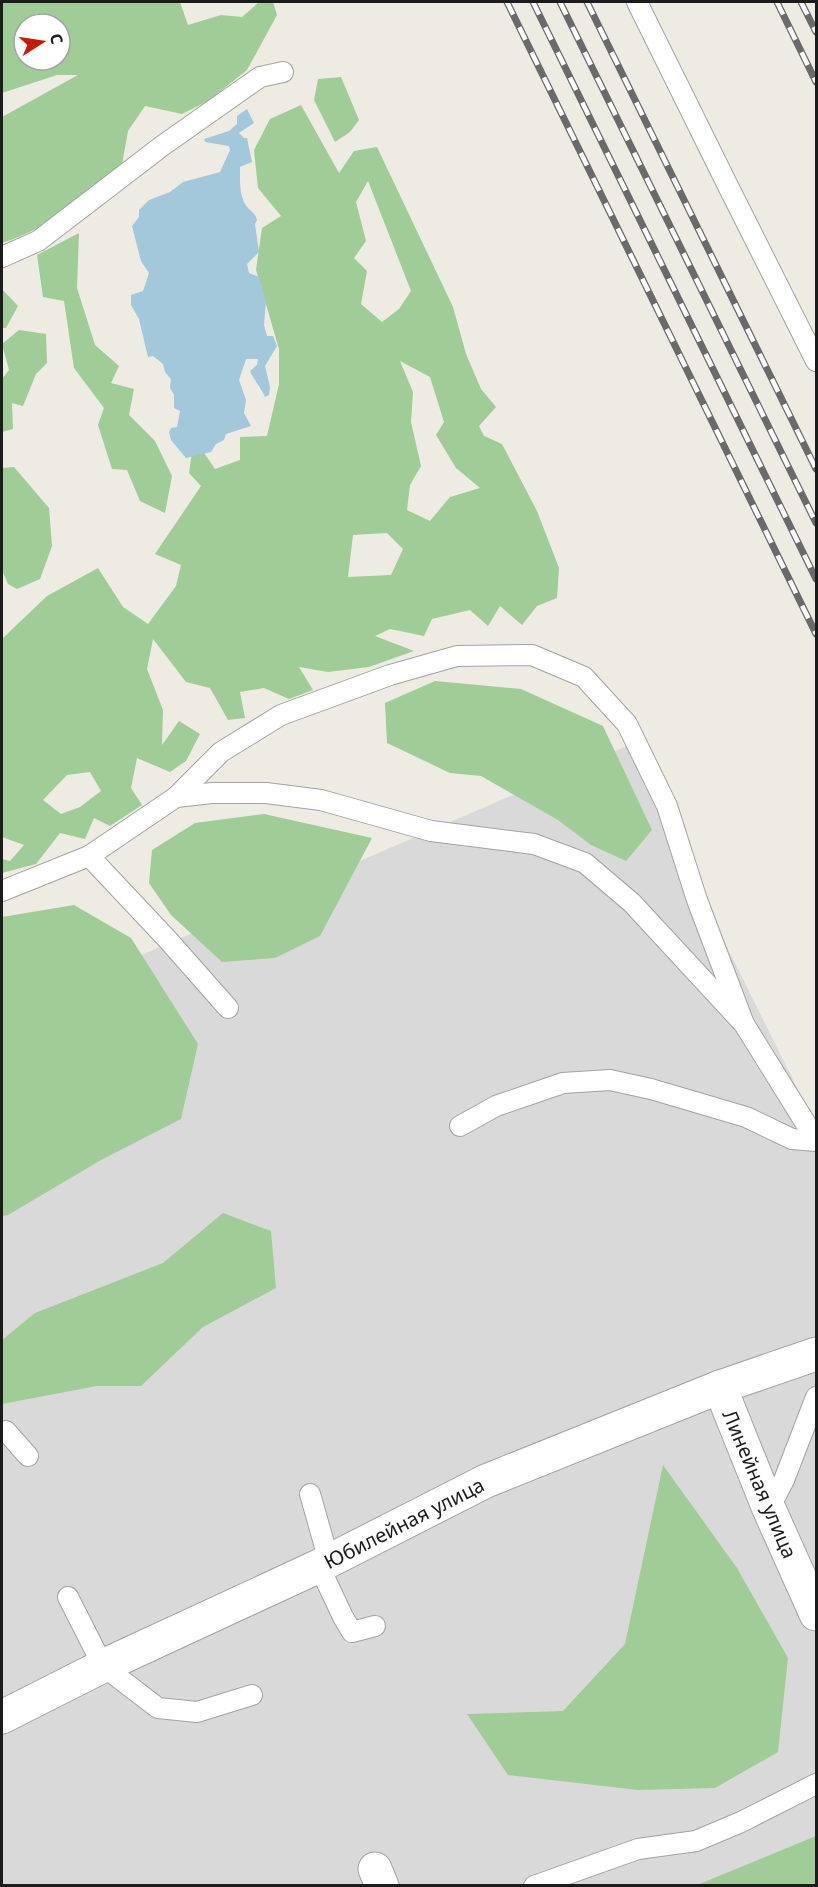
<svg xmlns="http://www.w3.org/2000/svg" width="818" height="1887" font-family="'Noto Sans',sans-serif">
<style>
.residential{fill:#dad9d9}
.forest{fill:#a0cc97;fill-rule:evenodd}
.water{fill:#a3c7db}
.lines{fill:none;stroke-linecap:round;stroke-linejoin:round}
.service-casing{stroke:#a3a3a3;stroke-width:22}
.minor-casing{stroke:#a3a3a3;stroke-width:35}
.service{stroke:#fff;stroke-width:20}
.minor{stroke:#fff;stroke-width:33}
.rail-casing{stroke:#6a6a6a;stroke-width:7}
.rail{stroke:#fff;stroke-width:4.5;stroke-dasharray:14;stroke-linecap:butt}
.labels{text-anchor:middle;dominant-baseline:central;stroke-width:4.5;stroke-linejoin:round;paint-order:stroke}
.street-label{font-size:20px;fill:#1c1c1c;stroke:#fff}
</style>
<rect width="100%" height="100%" fill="#edebe2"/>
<path class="residential" d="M627,746L816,1126V1885H2V1015Z"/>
<g class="forest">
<path d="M2,2H180L188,25L221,15L242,17L259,2H273L277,15L247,70L208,101L182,114L145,106L128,131L121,170C85,198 45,230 2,243V117L78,75H57L2,93ZM24,24H60V60H24Z"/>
<path d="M341,77L359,120L350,132L335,142L314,100L318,79Z"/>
<path d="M301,105L339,173L354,151L377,147L453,307L466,354L481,389L496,407L479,426L484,436L502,444L537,511L559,568L557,598L537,606L522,625L500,606L488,626L470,610L432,619L424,636L390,629L375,636L414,651L369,667L328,672L299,667L313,690L289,699L264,688L240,692L245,718L228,720L210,688L186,682L153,639L147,669L163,710L162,745L179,721L200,734L186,761L170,772L137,758L131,788L142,805L110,826L94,818L85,839L60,833L36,864L2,873V859L10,861L24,845L2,837V639L47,596L98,568L123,607L148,624L176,586L181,565L155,554L201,486L189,473L194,438L215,469L240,460V437L267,436L279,384V349L256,270L262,228L281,216L258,188L254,150L270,119ZM368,181L411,291L399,309L382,322L361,304L367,271L354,258L366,241L356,202ZM400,361L430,377L444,422L436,435L456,468L480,488L450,497L430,521L407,510L410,485L421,466L411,422L413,392ZM387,533L403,549L391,575L348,577L353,535ZM90,772L101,791L80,807L61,814L43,800L67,775Z"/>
<path d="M79,233L77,288L95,345L119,366L111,383L134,389L129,415L155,441L172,476L165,513L140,501L127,470L112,469L98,425L104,408L74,368L64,301L43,297L37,255Z"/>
<path d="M2,289L18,306L6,328H2Z"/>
<path d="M19,330L46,334L47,363L36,374L23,406L12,403L13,429L2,432V379L9,370L2,344Z"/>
<path d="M14,467L49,508L52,546L40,579L17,589L8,584L2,570V468Z"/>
<path d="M435,681L521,689L603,726L652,830L626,861L591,845L558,820L481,776L450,773L387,743L385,703Z"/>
<path d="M264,814L372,838L320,936L275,958L222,962L171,915L149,883L152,850L195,823Z"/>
<path d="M74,905L131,938L198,1044L181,1119L101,1160L8,1215L2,1216V917Z"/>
<path d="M223,1213L271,1231L276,1288L203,1327L141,1386H97L2,1404V1340L35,1313L163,1263Z"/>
<path d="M663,1465L737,1568L788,1658L778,1752L715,1788L638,1790L508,1775L467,1714L563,1711L625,1644Z"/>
<path d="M816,1836V1885H697Z"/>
</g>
<path class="water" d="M247,109L254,123L239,133L244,138H247L252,162L240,167C240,179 239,193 245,204C249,211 255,212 257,220L255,224L259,252L247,264L249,273L259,277L266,301L264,325L267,336H273L277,346L265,366L270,387L269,395L265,397C262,389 252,377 250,371L257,365L258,359H246L239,380L246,400L244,413L251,426L226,434L224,440L216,444L211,452L186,458L171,440L169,432L171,428L177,427L180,411L174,408V395L170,388L171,379L165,372L163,364L153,356L148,357L139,319L131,305V295L143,291L149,273L141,261L132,226L139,217V210L149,200L170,192L183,182L220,172L230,150L229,146L205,142L204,139L229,131L237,124V116Z"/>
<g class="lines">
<g class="service-casing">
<g id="service">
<path d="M637,2L727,184L816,361"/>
<path d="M2,257L38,241L162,146L260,77L283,72"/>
<path d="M176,797L212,793H266L321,800L431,831L534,844L585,863L632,903L744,1024L816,1140"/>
<path d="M89,856L168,940L228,1008"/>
<path d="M2,891L89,856L176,797L221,752L281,715L390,675L457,656L532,655L584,677L627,724L667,806L697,900L744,1024"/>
<path d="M460,1126L496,1106L563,1083L610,1080L651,1089L746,1117L792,1139L816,1141"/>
<path d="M2,1433L6,1431L28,1456"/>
<path d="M310,1494L329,1561"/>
<path d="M769,1509L784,1480L816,1397"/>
<path d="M319,1566L343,1617L352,1632L375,1626"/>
<path d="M68,1597L103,1666L158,1708L197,1712L252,1695"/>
<path d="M534,1886L638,1849L696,1841L741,1822L816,1784"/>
</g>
</g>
<g class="minor-casing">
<g id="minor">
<path d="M720,1387L769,1509L816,1614"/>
<path d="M2,1717L103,1666L319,1566L486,1481L720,1387L816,1354"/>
<path d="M375,1869L382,1886"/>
</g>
</g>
<use href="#service" class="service"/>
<use href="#minor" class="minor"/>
<g class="rail-casing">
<g id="rail">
<path d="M507,2L816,634"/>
<path d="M533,2L816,579"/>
<path d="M560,2L816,523"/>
<path d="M587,2L816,469"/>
<path d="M777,2L816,82"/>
<path d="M801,2L816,32"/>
</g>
</g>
<use href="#rail" class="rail"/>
</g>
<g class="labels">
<g class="street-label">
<text transform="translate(760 1484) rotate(67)">Линейная улица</text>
<text transform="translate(404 1523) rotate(-27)">Юбилейная улица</text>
</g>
</g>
<rect width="818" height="1887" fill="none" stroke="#1c1c1c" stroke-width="6"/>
<g transform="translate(42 42) rotate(78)"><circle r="28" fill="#ffffff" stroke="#a4a4a4" stroke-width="1.5"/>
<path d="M0-4.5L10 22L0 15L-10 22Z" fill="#c51a03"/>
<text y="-9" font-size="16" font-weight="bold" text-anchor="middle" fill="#1c1c1c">С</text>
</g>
</svg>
